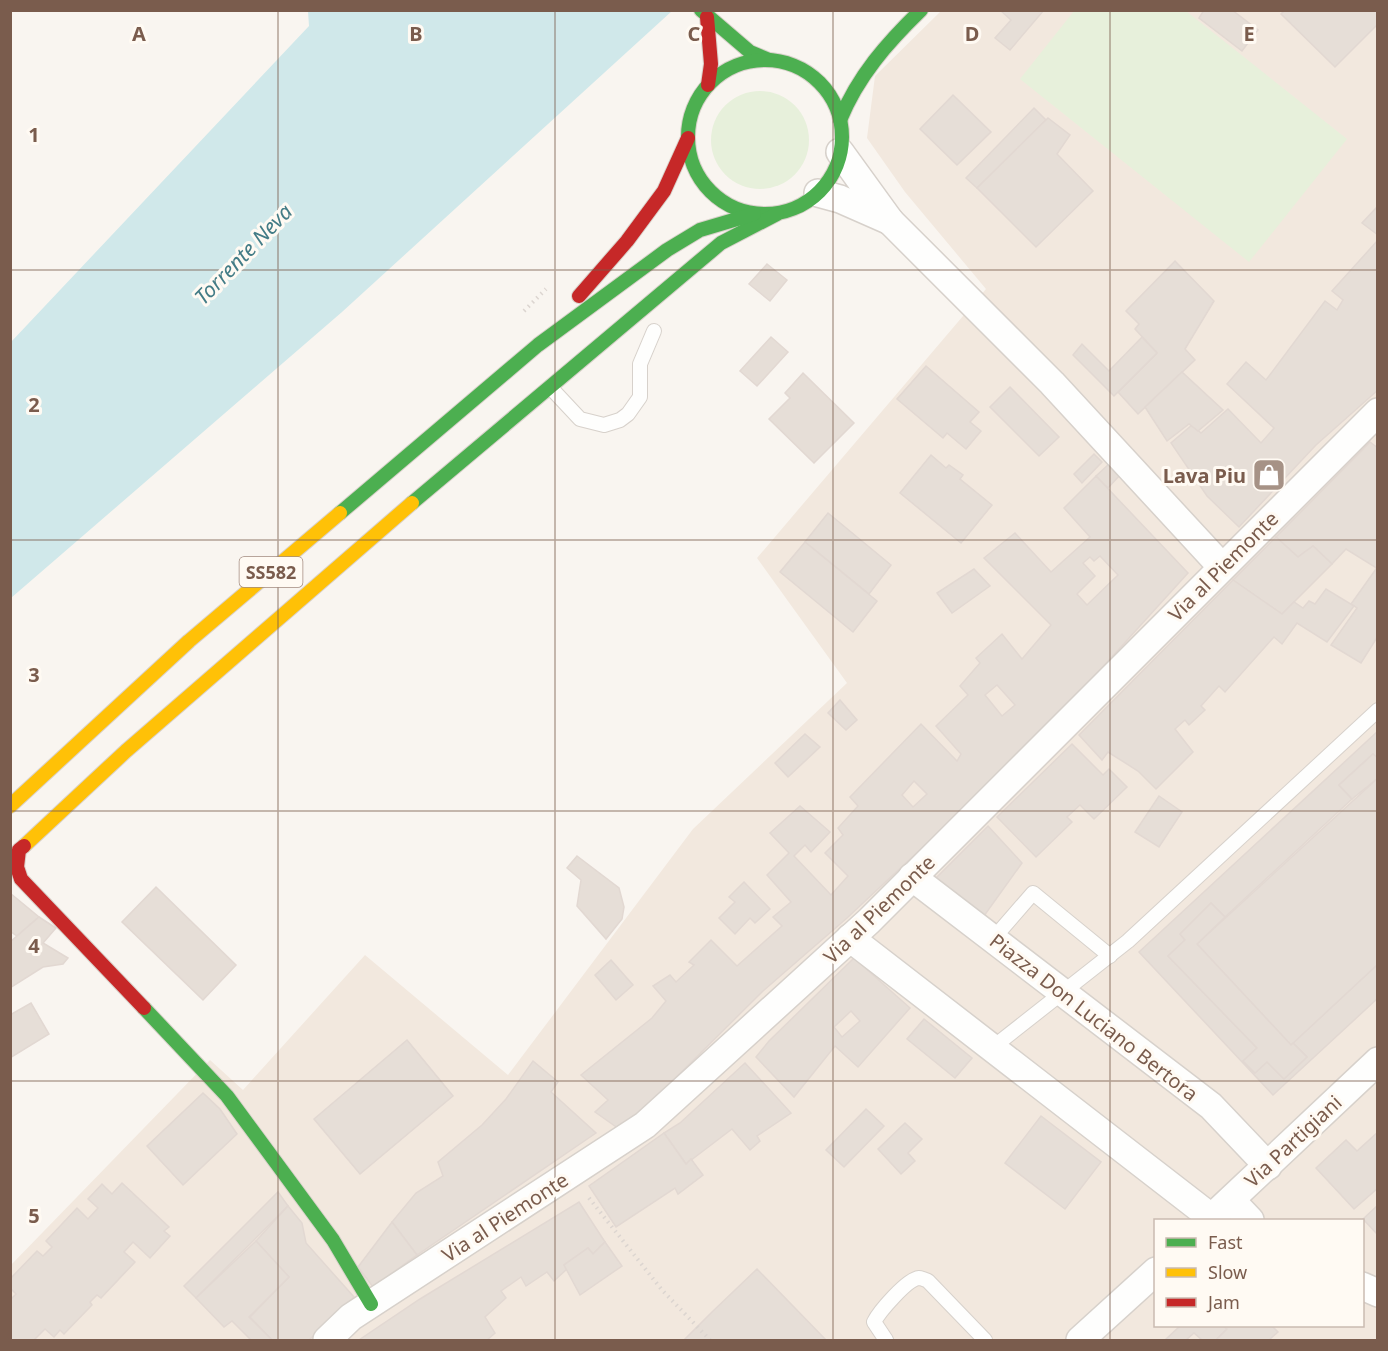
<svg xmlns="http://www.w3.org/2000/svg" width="1388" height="1351" font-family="'Noto Sans',sans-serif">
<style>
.residential{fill:#f2e8de;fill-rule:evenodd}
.green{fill:#e7f0db}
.water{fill:#d0e8ea}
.building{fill:#e6ded7;stroke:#e2d8d2;stroke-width:1.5;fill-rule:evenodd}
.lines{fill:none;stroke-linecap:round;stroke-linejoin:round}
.lane-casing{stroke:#d7d1cb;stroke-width:16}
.street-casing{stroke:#d7d1cb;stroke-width:30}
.fast-casing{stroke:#d9d2cb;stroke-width:16}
.slow-casing{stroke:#d9d2cb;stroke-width:16}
.jam-casing{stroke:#d9d2cb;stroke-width:16}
.path{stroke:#dcd5d0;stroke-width:4;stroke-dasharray:1.5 4.5;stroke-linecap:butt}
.lane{stroke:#fefefd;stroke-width:14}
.street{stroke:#fefefd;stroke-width:27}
.fast{stroke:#4caf50;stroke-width:14}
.slow{stroke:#ffc107;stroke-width:14}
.jam{stroke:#c62828;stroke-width:14}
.grid{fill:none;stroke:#7a5c4d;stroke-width:1.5;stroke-opacity:0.55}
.labels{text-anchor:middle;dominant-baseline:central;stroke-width:6;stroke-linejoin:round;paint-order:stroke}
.shield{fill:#fffaf3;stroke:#a28b7f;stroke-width:1.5}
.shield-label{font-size:18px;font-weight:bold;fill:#7a5c4d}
.poi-label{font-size:20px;font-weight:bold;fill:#7a5c4d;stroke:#fffaf3;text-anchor:end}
.street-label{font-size:20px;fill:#7a5c4d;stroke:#fffaf3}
.water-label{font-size:21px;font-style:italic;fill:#437c86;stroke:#fffaf3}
.grid-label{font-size:20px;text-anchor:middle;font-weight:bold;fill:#7a5c4d;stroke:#fffaf3;stroke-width:6;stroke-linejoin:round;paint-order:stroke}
</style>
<rect width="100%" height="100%" fill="#f9f5f0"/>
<path class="residential" d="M941,11H1377V1340H11L10,1266L210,1060L243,1090L365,955L508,1075L693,829L847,683L757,558L986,289L905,192L867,138L875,76ZM1156,1220H1362V1326H1156Z"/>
<g class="green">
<path d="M1074,11H1186L1347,139L1249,262L1020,79Z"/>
<circle cx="760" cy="140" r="49"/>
</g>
<path class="water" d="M308,11H672L342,312L11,598V342L309,26Z"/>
<g class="building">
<path d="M1000,10H1044L1010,50L995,38L1011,20Z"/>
<path d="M1204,10H1232L1258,30L1242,51L1199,18Z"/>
<path d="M1285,10H1378V24L1335,67L1281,14Z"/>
<path d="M953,95L991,132L957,165L920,129Z"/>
<path d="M1034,108L1046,120L977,188L966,178Z"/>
<path d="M1048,118L1070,135L1057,154L1093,191L1036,247L977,188Z"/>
<path d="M1378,206V235L1362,223Z"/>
<path d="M1378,240V390L1316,445L1239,527L1207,496L1171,443L1192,425L1201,433L1228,409L1261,443L1274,428L1227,384L1246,362L1266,380L1325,301L1337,310L1343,300L1332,291Z"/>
<path d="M1175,261L1214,301L1185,349L1195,360L1138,414L1118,392L1157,353L1135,329L1139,324L1126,311Z"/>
<path d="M767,264L787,280L770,301L749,284Z"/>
<path d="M771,337L788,352L757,386L740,371Z"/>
<path d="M1142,337L1157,353L1114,396L1073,355L1082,344L1109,371Z"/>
<path d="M926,366L979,412L970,422L981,431L966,449L947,433L943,438L897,399Z"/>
<path d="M1182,372L1223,410L1198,431L1189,424L1167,441L1145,407Z"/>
<path d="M803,373L854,423L814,463L769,419L790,398L785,393Z"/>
<path d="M1010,387L1059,437L1039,456L990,407Z"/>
<path d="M1370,442L1378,448V569L1346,549L1332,564L1313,546L1298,557L1276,537Z"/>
<path d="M1094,454L1102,462L1082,483L1074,474Z"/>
<path d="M931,455L946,468L949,465L963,475L960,479L992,505L961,543L900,493Z"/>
<path d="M1109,464L1120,475L1108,488L1096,476Z"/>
<path d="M1096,476L1188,573L1032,745L847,918L763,991L622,1131L595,1112L608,1100L581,1075L652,1018L666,1001L653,986L670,975L676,982L694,965L689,962L711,940L737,966L782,926L773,917L791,902L767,875L789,853L770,833L800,806L830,832L811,852L805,845L794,856L831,895L848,876L825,853L843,835L838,828L858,806L850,797L921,724L957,761L961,754L936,726L968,695L960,686L980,663L976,658L1002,634L1022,659L1051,625L984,558L1015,533L1051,572L1090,537L1064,508ZM1100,556L1118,575L1087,605L1077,594L1095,576L1083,563L1090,557L1094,561ZM997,685L1015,705L1002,716L985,695ZM914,781L927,794L913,807L902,795Z"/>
<path d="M828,513L891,565L869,594L805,542Z"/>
<path d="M1276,537L1298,557L1313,546L1332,564L1282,614L1233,580Z"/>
<path d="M805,542L877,601L853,632L780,572Z"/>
<path d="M974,569L990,586L952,613L937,593Z"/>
<path d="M1376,569L1378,636L1361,663L1331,645L1357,608L1351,604Z"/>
<path d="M1233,580L1282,614L1294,602L1303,608L1309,601L1315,604L1326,589L1354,606L1327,642L1297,623L1282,644L1274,637L1225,692L1219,686L1201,706L1205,710L1189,725L1185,720L1175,729L1193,752L1156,789L1138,771L1108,752L1102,760L1079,735Z"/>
<path d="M840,700L857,720L846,730L828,713Z"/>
<path d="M1378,731V758L1373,754L1339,785L1352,799L1225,917L1211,903L1180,934L1185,940L1168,956L1257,1048L1243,1061L1255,1073L1267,1062L1284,1079L1307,1057L1293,1043L1378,964V998L1273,1095L1139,952Z"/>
<path d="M805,734L820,747L788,777L775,763Z"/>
<path d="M1072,744L1103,775L1109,769L1127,787L1094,819L1080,805L1067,817L1072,822L1036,857L997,817Z"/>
<path d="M1373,754L1378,758V778L1352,799L1339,785Z"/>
<path d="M1378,778V964L1291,1045L1197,944Z"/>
<path d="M1159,796L1182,812L1159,847L1135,832Z"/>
<path d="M988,826L1022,863L984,916L936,878Z"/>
<path d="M577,856L619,888L624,907L622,919L606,939L577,906L581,880L567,868Z"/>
<path d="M744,882L770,909L755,923L750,918L735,934L719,918L735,902L729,897Z"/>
<path d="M156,887L236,965L203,1000L122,922Z"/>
<path d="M10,893L39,917L17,936L10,931Z"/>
<path d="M1211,903L1225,917L1197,944L1291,1045L1293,1043L1307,1057L1284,1079L1267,1062L1255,1073L1243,1061L1257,1048L1168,956L1185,940L1180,934Z"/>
<path d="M39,917L56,928L43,943L68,958L63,964L43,967L10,988V942Z"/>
<path d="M854,958L910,1008L858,1067L835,1046L794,1097L756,1057L769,1041ZM851,1011L860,1021L842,1037L834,1027Z"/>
<path d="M611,960L633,985L616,1000L595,975Z"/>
<path d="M31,1003L49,1034L10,1058V1015Z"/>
<path d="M924,1019L972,1058L955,1078L907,1039Z"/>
<path d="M407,1040L453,1096L360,1174L314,1119Z"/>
<path d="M533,1061L558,1082L551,1092L596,1133L417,1255L392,1222L416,1193L443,1176L438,1162L482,1125L506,1099Z"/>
<path d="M745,1063L791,1113L757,1136L760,1141L750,1150L732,1129L686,1164L664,1133L680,1123Z"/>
<path d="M203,1093L220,1109L237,1134L183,1185L147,1146Z"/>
<path d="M866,1109L884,1126L844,1167L826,1150Z"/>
<path d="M1041,1116L1101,1162L1065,1209L1005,1163Z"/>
<path d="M905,1123L922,1139L908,1153L915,1161L901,1174L878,1149Z"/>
<path d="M1378,1132V1188L1354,1209L1316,1168L1346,1140L1357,1151Z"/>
<path d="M664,1133L686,1164L691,1159L703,1175L678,1194L675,1188L616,1227L589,1186Z"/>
<path d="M122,1183L169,1227L164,1231L170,1236L150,1258L133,1242L124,1252L135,1262L101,1298L97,1295L90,1302L92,1305L64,1334L60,1330L54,1337L45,1329L34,1340H10V1300L16,1294L10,1288V1279L37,1251L43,1256L52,1247L46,1241L77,1208L88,1219L98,1208L88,1199L102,1184L112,1194Z"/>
<path d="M278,1192L288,1206L196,1298L184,1286Z"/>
<path d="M579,1202L605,1242L593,1254L588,1248L564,1265L567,1269L554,1281L547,1272L526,1286L521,1277L501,1291L506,1298L485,1317L495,1333L487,1340H359L420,1299Z"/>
<path d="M1378,1205V1235L1363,1219Z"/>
<path d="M288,1206L302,1223L306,1243L354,1297L309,1340H272L250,1317L289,1277L256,1241Z"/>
<path d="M392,1222L417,1255L373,1287L358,1267Z"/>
<path d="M256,1241L289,1277L249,1317L272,1340H251L232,1321L224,1327L196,1298Z"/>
<path d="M605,1242L622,1266L580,1295L564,1265L588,1248L593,1254Z"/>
<path d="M757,1269L826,1340H684L712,1312Z"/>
<path d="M1180,1326H1223L1227,1329L1216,1340H1202L1194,1333L1186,1340H1165Z"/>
<path d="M1223,1326H1272L1278,1332L1269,1340H1216L1227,1329Z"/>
</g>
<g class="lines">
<g class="lane-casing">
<g id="lane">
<path d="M550,387L580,419L604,425L620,420L628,414L640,397V364L654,331"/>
<path d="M993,939L1033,893L1110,956"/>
<path d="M992,1048L1128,941L1378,710"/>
<path d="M886,1340L874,1322C879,1312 907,1279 919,1278C920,1278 927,1280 928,1281L985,1340"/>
</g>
</g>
<g class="street-casing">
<g id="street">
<path d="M818,193L840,199L890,221L840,152"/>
<path d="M890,221L1052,383L1222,567"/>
<path d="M912,877L1211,1106L1268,1166"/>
<path d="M850,938L1212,1218"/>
<path d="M1231,1200L1250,1220"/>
<path d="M1209,1220L1378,1061"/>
<path d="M1362,1286L1378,1293"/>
<path d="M327,1340L351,1317L645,1125L869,921L1378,412"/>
<path d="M1080,1340L1156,1271"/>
</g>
</g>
<g class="fast-casing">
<g id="fast">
<path d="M701,10L750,52L769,60"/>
<circle cx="765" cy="137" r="77"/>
<path d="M840,120C858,76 887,43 921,10"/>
<path d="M412,503L721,243L777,214"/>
<path d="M340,513L538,345L667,250L700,230L754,214"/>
<path d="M144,1008L227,1096L333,1240L371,1304"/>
</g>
</g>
<g class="slow-casing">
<g id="slow">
<path d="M10,806L189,641L340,513"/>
<path d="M24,846L126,751L412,503"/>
</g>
</g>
<g class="jam-casing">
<g id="jam">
<path d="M707,17L711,64L708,85"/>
<path d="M579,296L627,241L664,191L688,138"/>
<path d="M24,846L19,850L17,867L21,879L144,1008"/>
</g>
</g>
<g class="path">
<path d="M524,311L546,289"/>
<path d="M589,1198L662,1290L710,1340"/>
</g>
<use href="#lane" class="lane"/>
<use href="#street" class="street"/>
<use href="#fast" class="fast"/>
<use href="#slow" class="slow"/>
<use href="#jam" class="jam"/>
</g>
<path class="grid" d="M278,10V1340M555,10V1340M833,10V1340M1110,10V1340M10,270H1378M10,540H1378M10,811H1378M10,1081H1378"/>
<defs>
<g id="shop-square" transform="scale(1.725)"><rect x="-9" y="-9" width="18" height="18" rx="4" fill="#a69286" stroke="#fffaf3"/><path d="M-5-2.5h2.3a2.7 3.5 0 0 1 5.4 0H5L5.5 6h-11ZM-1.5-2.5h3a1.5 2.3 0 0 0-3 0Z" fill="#fff"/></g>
</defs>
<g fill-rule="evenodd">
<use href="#shop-square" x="1269" y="475"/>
</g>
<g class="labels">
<rect class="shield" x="239.5" y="557" width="63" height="30" rx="4.5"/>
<g class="shield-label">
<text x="271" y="572">SS582</text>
</g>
<g class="poi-label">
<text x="1246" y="475">Lava Piu</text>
</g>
<g class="street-label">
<text transform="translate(1223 566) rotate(-45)">Via al Piemonte</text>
<text transform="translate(879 909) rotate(-44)">Via al Piemonte</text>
<text transform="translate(1094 1017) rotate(38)">Piazza Don Luciano Bertora</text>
<text transform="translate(1293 1141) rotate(-43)">Via Partigiani</text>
<text transform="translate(505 1217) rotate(-33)">Via al Piemonte</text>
</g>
<g class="water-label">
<text transform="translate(243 254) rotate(-46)">Torrente Neva</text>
</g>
</g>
<g class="grid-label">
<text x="139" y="41">A</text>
<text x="416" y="41">B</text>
<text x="694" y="41">C</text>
<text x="972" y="41">D</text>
<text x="1249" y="41">E</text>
<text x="34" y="142">1</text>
<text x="34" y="412">2</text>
<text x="34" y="682">3</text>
<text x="34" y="953">4</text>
<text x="34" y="1223">5</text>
</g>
<rect width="1388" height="1351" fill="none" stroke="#7a5c4d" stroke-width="24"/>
<rect x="1154" y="1219" width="210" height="108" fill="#fffaf3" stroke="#cabbb1" stroke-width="1.5"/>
<rect x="1166" y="1238" width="30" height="9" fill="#4caf50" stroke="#cabbb1" stroke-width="1.5"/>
<text x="1208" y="1249" font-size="18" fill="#7a5c4d">Fast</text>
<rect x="1166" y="1268" width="30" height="9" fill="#ffc107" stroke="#cabbb1" stroke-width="1.5"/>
<text x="1208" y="1279" font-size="18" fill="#7a5c4d">Slow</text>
<rect x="1166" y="1298" width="30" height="9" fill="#c62828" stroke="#cabbb1" stroke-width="1.5"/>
<text x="1208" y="1309" font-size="18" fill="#7a5c4d">Jam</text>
</svg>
